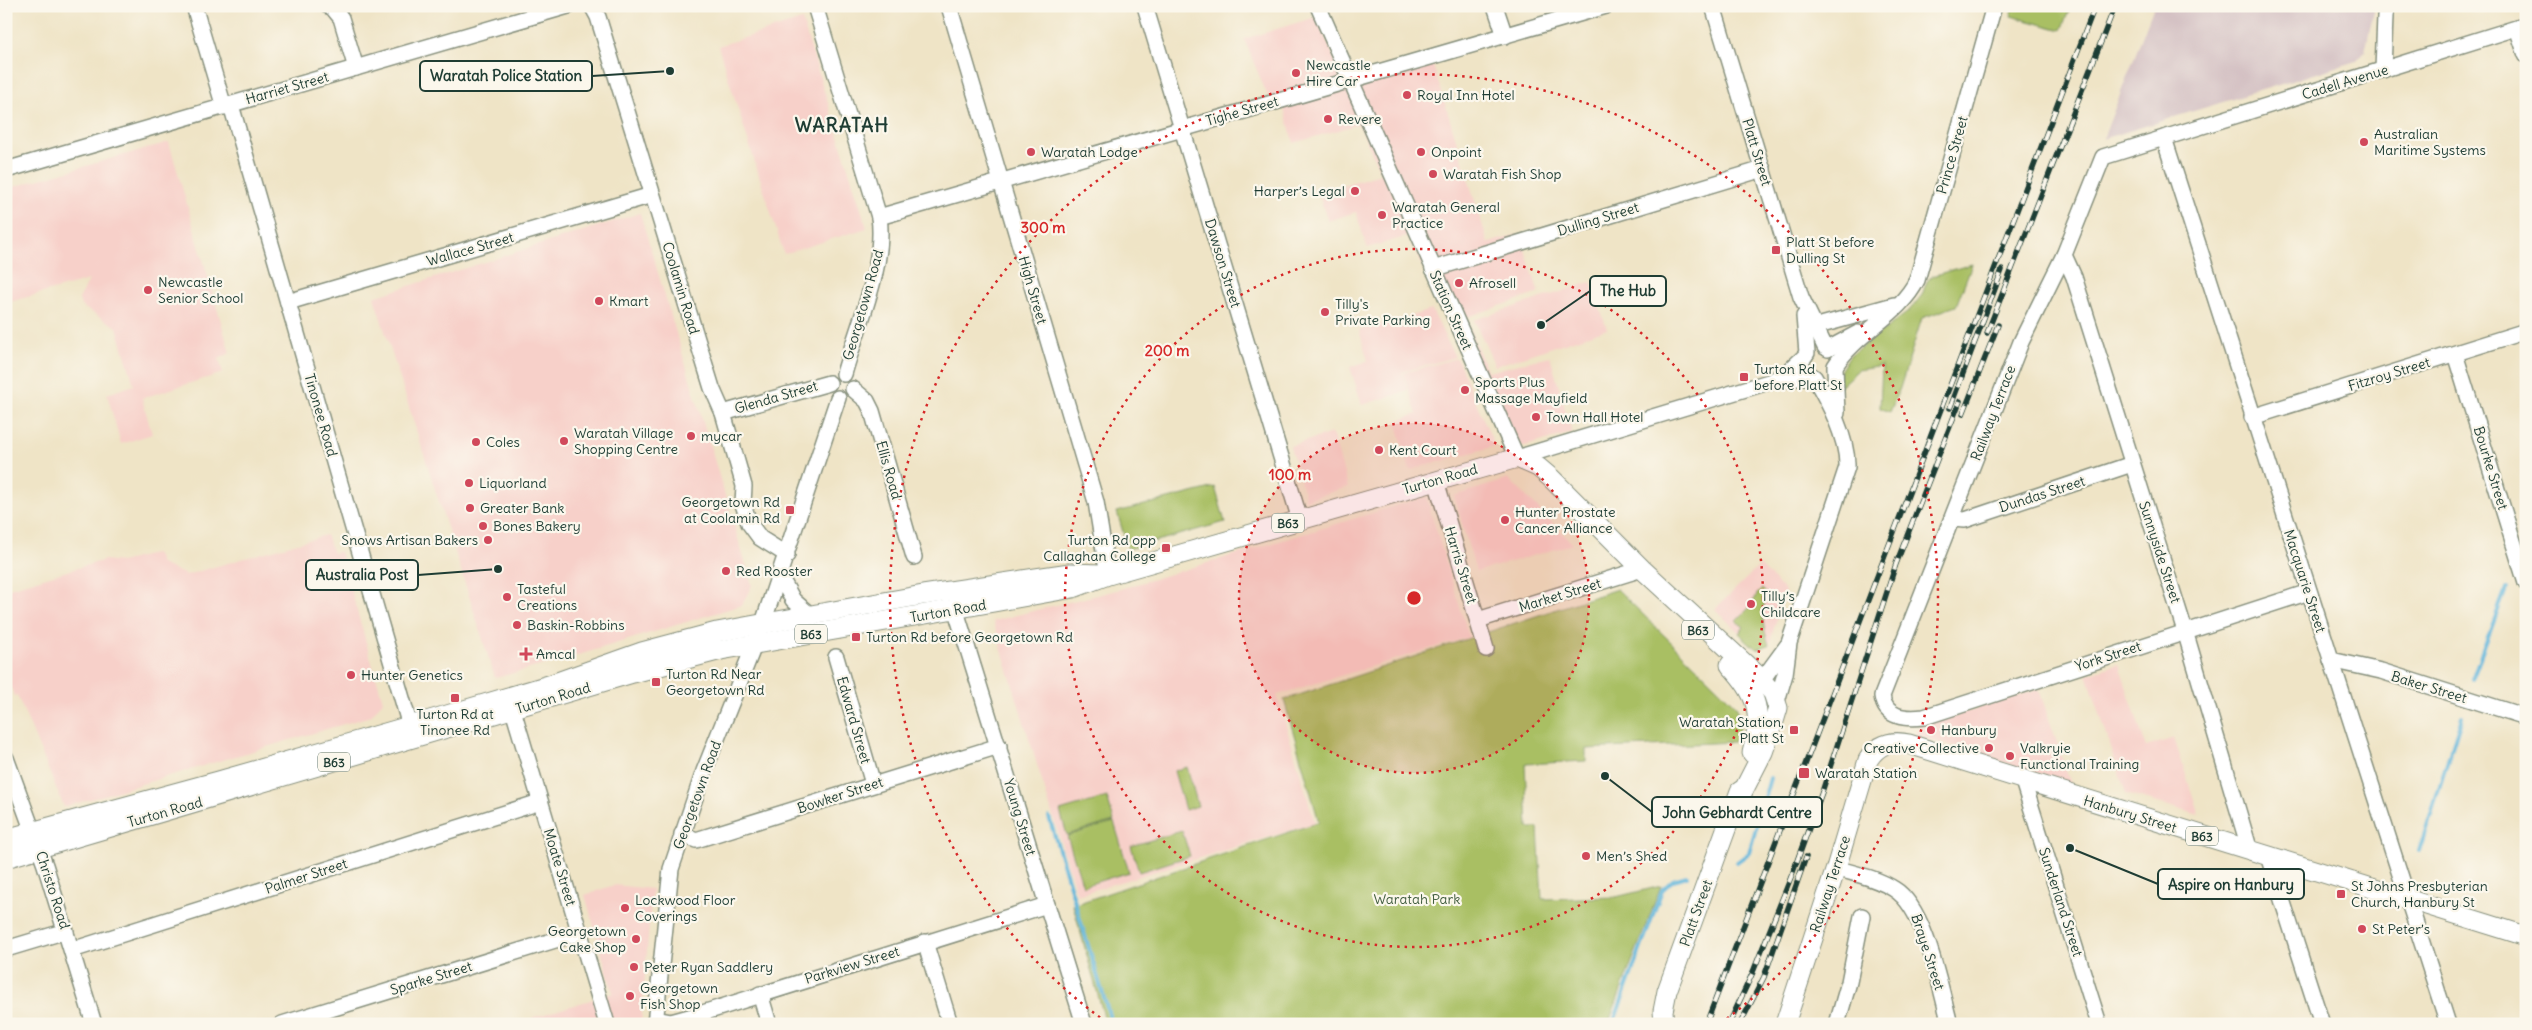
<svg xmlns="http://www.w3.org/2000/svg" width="2532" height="1030" font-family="Delius,sans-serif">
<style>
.built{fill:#f7d0c9}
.industrial{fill:#d2bec1}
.green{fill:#a9bf64;stroke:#647e4c}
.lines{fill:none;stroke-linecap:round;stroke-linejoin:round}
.stream{stroke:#5db4da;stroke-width:4}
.minor-casing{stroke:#87907d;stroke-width:18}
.major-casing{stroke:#87907d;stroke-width:21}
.minor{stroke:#fff;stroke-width:15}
.major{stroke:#fff;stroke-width:19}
.rail-casing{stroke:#1f3d34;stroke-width:5.5}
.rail{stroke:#fbf7ec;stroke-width:4;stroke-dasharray:11;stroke-linecap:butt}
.ring{fill:none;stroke:#d62828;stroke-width:2.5;stroke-dasharray:2.5 5}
.poi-dot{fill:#d1495b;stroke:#fbf7ec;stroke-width:2}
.labels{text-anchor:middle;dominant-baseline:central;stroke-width:4.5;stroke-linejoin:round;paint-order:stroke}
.shield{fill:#fbf7ec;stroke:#61756b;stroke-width:1}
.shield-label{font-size:12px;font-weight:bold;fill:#1f3d34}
.poi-label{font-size:14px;fill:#1f3d34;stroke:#fbf7ec;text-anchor:start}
.street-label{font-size:14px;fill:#1f3d34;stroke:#fbf7ec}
.park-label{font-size:14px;fill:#425e40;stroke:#fbf7ec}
.district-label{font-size:19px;font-weight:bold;letter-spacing:1px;fill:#1f3d34;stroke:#fbf7ec}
.centre{fill:#d62828;stroke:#fbf7ec;stroke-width:2.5}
.ring-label{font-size:15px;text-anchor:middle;font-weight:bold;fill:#d62828;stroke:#fbf7ec;stroke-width:4.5;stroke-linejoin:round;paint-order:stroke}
.leader{fill:none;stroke:#1f3d34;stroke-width:2}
.callout-dot{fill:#1f3d34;stroke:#fbf7ec;stroke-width:2}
.callout{fill:#fbf7ec;stroke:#1f3d34;stroke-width:2}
.callout-label{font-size:15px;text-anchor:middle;font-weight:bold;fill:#1f3d34}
</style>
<rect width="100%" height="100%" fill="#fbf7ec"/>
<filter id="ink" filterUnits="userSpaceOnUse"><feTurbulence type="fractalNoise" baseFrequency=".02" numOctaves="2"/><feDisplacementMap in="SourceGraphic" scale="10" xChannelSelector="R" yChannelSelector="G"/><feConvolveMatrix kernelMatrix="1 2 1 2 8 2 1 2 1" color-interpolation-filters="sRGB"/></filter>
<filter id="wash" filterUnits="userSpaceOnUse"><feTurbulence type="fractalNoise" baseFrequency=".0096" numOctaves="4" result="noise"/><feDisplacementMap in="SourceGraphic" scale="20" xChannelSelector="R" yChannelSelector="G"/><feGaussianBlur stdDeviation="1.12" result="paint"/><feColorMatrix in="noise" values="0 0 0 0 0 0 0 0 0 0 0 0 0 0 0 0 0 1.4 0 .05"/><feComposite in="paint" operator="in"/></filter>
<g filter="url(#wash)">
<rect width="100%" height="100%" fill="#efe4c6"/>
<g class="built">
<path d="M1316,17L1349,91L1433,65L1488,243L1520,234L1539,293L1464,318L1488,372L1550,356L1572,433L1507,451L1409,236L1367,248L1356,212L1328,221L1318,192L1381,174L1359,124L1294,143L1280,96L1269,99L1244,39Z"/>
<path d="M802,20L867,228L784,254L718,46Z"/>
<path d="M169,142L230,353L219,359L223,373L142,398L152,434L121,444L107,394L134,385L117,327L81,306L79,299L89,280L6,303V189Z"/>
<path d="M640,213L752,585L742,605L559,661L495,678L374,297Z"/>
<path d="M1591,282L1607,329L1495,366L1474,320Z"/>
<path d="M1432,310L1455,357L1402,372L1408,391L1362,405L1350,367L1368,361L1359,330Z"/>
<path d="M1457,358L1495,446L1410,470L1396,421L1417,414L1403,373Z"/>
<path d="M1332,433L1348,487L1306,500L1290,446Z"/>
<path d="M1509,479L1573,544L1476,572L1454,496Z"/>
<path d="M1426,497L1469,637L1277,695L1315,823L1077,895L993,621L1117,590Z"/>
<path d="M326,535L333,553L340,552L383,701L371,716L64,807L17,695L14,696L8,679L10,678L6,667V589L105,560L121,562L156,553L161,564L186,575Z"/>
<path d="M1760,565L1785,591L1769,645L1756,649L1715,609Z"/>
<path d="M2119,664L2146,747L2174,738L2199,815L2126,794L2087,674Z"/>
<path d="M2039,689L2071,784L1915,735L1918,727Z"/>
<path d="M614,885L652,889L641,1024H533L532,1018L613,993L585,895Z"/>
</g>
<path class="industrial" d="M2154,6H2375L2365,51L2356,61L2103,139Z"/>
<g class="green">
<path d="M2014,6H2071L2061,30L2011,16Z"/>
<path d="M1972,264L1956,306L1922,318L1900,388L1890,412L1880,408L1882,366L1858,370L1838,388L1840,371L1850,355L1908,312L1922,295L1927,281L1932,276Z"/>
<path d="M1215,487L1225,522L1128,549L1117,512Z"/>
<path d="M1617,589L1736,706L1742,722L1734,742L1586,749V761L1525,764L1528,828H1538L1542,899L1616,897L1661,886L1608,1024H1106L1073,905L1319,822L1284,700Z"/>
<path d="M1762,589L1767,594C1760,614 1763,627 1769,645L1756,649L1739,633L1744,627L1736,621L1754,603L1753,601L1757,596L1756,595Z"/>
<path d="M1187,767L1198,806L1185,810L1174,771Z"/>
<path d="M1107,797L1114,821L1067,835L1060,811Z"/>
<path d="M1114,822L1129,872L1083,886L1067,836Z"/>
<path d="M1182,831L1190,856L1139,872L1131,846Z"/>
</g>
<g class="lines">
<g class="stream">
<path d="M2472,679L2506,589"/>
<path d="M1049,817L1112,1024"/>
<path d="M2419,851L2462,716"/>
<path d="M1737,862L1749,853L1770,778"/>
<path d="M1613,1024L1662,890L1673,880L1687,876"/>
</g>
</g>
</g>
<g filter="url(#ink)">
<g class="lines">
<g class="minor-casing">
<g id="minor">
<path d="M194,6L224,107"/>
<path d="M328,6L332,7L341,18L356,68"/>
<path d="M592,6L598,17L712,388L723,413L744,486L743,504L749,523L760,538L787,555"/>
<path d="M815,6L879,217C886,264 857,327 844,374"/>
<path d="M949,6L1096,502L1108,575"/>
<path d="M1145,6L1300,520"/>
<path d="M1318,6L1517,458L1772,381L1788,372L1805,356"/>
<path d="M1495,6L1505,36"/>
<path d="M1713,6L1801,297L1825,347"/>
<path d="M2517,28L2526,55"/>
<path d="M2383,70L2385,16L2387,6"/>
<path d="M231,105L410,726"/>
<path d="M2164,138L2448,1024"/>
<path d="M6,170L568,6"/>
<path d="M879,217L1606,6"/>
<path d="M2064,255L2074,277L2185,631L2250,851"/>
<path d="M1433,269L1763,169"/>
<path d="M288,302L652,195"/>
<path d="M1804,316L1807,353"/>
<path d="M1814,327L1894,305"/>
<path d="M1828,349L1858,333"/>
<path d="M2455,354L2526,583"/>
<path d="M1835,366C1858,331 1900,315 1917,280L1994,6"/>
<path d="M1835,368L1837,413"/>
<path d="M1775,381L1812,376"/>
<path d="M853,389L867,401L872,411L914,557"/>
<path d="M723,413L829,383"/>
<path d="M2252,417L2526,331"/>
<path d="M1436,481L1486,649"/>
<path d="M1952,519L1965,520L2132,464"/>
<path d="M780,576L793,600L810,615"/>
<path d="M2309,592L1924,717C1905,719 1885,718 1882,696L2021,342L2064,255L2103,157L2526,25"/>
<path d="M956,611L1084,1024"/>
<path d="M1478,620L1642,569"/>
<path d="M836,657L873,784"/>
<path d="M2331,660L2381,671L2526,717"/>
<path d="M1762,680L1787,646"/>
<path d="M1777,701L1785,674L1789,643L1847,467C1848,439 1828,400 1814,377"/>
<path d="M513,710L607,1024"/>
<path d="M6,758L45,865L94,1024"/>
<path d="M2023,781L2099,1024"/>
<path d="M682,834L696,840L999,746"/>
<path d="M2268,856L2322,1024"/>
<path d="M1836,868C1855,874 1877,878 1894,889C1926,908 1940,988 1950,1024"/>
<path d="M925,942L950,1024"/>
<path d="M6,949L66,931"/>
<path d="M72,950L540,802"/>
<path d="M760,994L769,1024"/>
<path d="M656,1019L671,1022L693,1016L1047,905"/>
<path d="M282,1024L581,932"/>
<path d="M655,1024L671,869L704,771L763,623L838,398"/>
<path d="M1837,1024L1849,982L1862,916"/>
</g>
</g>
<g class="major-casing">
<g id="major">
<path d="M1730,665C1758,695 1763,712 1752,753"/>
<path d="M6,839L219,781L437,718L552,684L642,652L717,632L923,595L1036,578L1070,573L1100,574"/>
<path d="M6,858L633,673L721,650L1073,588L1108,575L1517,458L1538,467L1551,478L1642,569L1755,673L1773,693L1778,708L1775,718L1763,752L1737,803"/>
<path d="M1664,1024L1663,1011L1667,991L1740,791"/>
<path d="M1785,1024L1836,868L1868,760C1878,744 1891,740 1909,744L2526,936"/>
</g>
</g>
<use href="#minor" class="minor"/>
<use href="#major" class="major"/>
<g class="rail-casing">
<g id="rail">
<path d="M1987,333L2115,6"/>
<path d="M1950,408L2002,270"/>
<path d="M1963,414L1998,325"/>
<path d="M1706,1024L2095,6"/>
<path d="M1729,1024L1753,972L1793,872L1822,792L1896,564L1960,401"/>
<path d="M1740,1024L1764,977L1806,857"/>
</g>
</g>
<use href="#rail" class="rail"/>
</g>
</g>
<circle cx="1414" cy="598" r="175" fill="#d62828" fill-opacity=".12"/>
<g class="ring">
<circle cx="1414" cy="598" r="175"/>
<circle cx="1414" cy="598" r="349"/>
<path d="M1106 1022A524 524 0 1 1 1722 1022"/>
</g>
<g class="poi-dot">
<circle cx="1296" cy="73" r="5"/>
<circle cx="1407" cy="95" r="5"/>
<circle cx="1328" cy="119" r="5"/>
<circle cx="2364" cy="142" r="5"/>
<circle cx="1031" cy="152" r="5"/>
<circle cx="1421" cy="152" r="5"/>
<circle cx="1433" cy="174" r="5"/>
<circle cx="1355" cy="191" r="5"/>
<circle cx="1382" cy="215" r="5"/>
<rect x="1771" y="245" width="10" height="10" rx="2.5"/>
<circle cx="1459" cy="283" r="5"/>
<circle cx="148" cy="290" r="5"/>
<circle cx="599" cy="301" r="5"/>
<circle cx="1325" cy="312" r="5"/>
<rect x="1739" y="372" width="10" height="10" rx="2.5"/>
<circle cx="1465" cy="390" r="5"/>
<circle cx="1536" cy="417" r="5"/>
<circle cx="691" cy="436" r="5"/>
<circle cx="564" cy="441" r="5"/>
<circle cx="476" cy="442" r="5"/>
<circle cx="1379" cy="450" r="5"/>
<circle cx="469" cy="483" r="5"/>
<circle cx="470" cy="508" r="5"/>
<rect x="785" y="505" width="10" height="10" rx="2.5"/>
<circle cx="1505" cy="520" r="5"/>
<circle cx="483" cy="526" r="5"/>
<circle cx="488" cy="540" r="5"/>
<rect x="1161" y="543" width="10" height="10" rx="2.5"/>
<circle cx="726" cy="571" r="5"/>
<circle cx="507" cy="597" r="5"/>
<circle cx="1751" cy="604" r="5"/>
<circle cx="517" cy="625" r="5"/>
<rect x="851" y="632" width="10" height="10" rx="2.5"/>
<path d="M523.5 646.5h5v5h5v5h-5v5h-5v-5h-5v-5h5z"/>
<circle cx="351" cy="675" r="5"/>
<rect x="651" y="677" width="10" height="10" rx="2.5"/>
<rect x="450" y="693" width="10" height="10" rx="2.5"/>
<rect x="1789" y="725" width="10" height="10" rx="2.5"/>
<circle cx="1931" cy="730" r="5"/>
<circle cx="1989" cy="748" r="5"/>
<circle cx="2010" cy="756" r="5"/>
<rect x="1798" y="767" width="12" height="12" rx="2.5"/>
<circle cx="1586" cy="856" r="5"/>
<rect x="2336" y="889" width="10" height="10" rx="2.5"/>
<circle cx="625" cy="908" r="5"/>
<circle cx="2362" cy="929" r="5"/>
<circle cx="636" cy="939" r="5"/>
<circle cx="634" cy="967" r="5"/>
<circle cx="630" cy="996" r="5"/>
</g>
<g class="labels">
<g class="shield">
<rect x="1272" y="513.5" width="32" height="19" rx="4"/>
<rect x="1682" y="620.5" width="32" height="19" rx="4"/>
<rect x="795" y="624.5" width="32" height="19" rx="4"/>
<rect x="318" y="752.5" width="32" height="19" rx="4"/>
<rect x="2186" y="826.5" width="32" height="19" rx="4"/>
</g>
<g class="shield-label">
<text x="1288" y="523">B63</text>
<text x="1698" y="630">B63</text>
<text x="811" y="634">B63</text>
<text x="334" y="762">B63</text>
<text x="2202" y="836">B63</text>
</g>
<g class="poi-label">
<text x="1306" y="65">Newcastle<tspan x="1306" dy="16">Hire Car</tspan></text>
<text x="1417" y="95">Royal Inn Hotel</text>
<text x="1338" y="119">Revere</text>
<text x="2374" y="134">Australian<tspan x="2374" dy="16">Maritime Systems</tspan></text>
<text x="1041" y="152">Waratah Lodge</text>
<text x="1431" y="152">Onpoint</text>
<text x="1443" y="174">Waratah Fish Shop</text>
<text x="1345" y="191" text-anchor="end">Harper’s Legal</text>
<text x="1392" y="207">Waratah General<tspan x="1392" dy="16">Practice</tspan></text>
<text x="1786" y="242">Platt St before<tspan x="1786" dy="16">Dulling St</tspan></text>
<text x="158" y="282">Newcastle<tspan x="158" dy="16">Senior School</tspan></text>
<text x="1469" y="283">Afrosell</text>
<text x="609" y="301">Kmart</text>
<text x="1335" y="304">Tilly's<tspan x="1335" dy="16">Private Parking</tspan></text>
<text x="1754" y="369">Turton Rd<tspan x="1754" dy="16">before Platt St</tspan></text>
<text x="1475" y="382">Sports Plus<tspan x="1475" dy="16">Massage Mayfield</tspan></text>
<text x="1546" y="417">Town Hall Hotel</text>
<text x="574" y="433">Waratah Village<tspan x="574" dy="16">Shopping Centre</tspan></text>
<text x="701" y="436">mycar</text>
<text x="486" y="442">Coles</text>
<text x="1389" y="450">Kent Court</text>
<text x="479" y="483">Liquorland</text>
<text x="780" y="502" text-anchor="end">Georgetown Rd<tspan x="780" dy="16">at Coolamin Rd</tspan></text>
<text x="480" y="508">Greater Bank</text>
<text x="1515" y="512">Hunter Prostate<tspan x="1515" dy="16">Cancer Alliance</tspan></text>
<text x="493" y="526">Bones Bakery</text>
<text x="478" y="540" text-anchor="end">Snows Artisan Bakers</text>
<text x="1156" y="540" text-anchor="end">Turton Rd opp<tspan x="1156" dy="16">Callaghan College</tspan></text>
<text x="736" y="571">Red Rooster</text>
<text x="517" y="589">Tasteful<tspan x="517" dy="16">Creations</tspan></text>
<text x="1761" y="596">Tilly’s<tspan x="1761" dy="16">Childcare</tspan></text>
<text x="527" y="625">Baskin-Robbins</text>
<text x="866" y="637">Turton Rd before Georgetown Rd</text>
<text x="536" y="654">Amcal</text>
<text x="666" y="674">Turton Rd Near<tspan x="666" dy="16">Georgetown Rd</tspan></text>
<text x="361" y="675">Hunter Genetics</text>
<text x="455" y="714" text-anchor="middle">Turton Rd at<tspan x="455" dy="16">Tinonee Rd</tspan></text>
<text x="1784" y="722" text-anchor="end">Waratah Station,<tspan x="1784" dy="16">Platt St</tspan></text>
<text x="1941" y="730">Hanbury</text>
<text x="1979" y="748" text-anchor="end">Creative Collective</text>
<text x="2020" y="748">Valkryie<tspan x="2020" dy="16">Functional Training</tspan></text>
<text x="1815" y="773">Waratah Station</text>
<text x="1596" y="856">Men’s Shed</text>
<text x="2351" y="886">St Johns Presbyterian<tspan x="2351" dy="16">Church, Hanbury St</tspan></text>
<text x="635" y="900">Lockwood Floor<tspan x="635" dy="16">Coverings</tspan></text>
<text x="2372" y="929">St Peter’s</text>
<text x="626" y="931" text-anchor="end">Georgetown<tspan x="626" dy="16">Cake Shop</tspan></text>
<text x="644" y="967">Peter Ryan Saddlery</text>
<text x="640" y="988">Georgetown<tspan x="640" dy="16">Fish Shop</tspan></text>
</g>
<g class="street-label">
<text transform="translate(2345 82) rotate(-17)">Cadell Avenue</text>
<text transform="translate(287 88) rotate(-16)">Harriet Street</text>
<text transform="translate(1242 111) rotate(-16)">Tighe Street</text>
<text transform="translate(1757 152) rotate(73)">Platt Street</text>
<text transform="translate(1952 155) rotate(-74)">Prince Street</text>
<text transform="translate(1598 219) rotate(-17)">Dulling Street</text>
<text transform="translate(470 249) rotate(-16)">Wallace Street</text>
<text transform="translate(1223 263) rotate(73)">Dawson Street</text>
<text transform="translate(681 288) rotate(73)">Coolamin Road</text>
<text transform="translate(1033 290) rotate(74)">High Street</text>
<text transform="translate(863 305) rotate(-74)">Georgetown Road</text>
<text transform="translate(1451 310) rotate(66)">Station Street</text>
<text transform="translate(2389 374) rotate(-17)">Fitzroy Street</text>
<text transform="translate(776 397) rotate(-16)">Glenda Street</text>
<text transform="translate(1993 413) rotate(-69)">Railway Terrace</text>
<text transform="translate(321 415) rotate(74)">Tinonee Road</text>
<text transform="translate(2491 468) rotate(73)">Bourke Street</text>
<text transform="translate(889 470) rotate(74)">Ellis Road</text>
<text transform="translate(1440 479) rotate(-16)">Turton Road</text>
<text transform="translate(2042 494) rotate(-18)">Dundas Street</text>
<text transform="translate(2160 552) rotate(72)">Sunnyside Street</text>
<text transform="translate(1461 565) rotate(73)">Harris Street</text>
<text transform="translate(2305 581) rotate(72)">Macquarie Street</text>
<text transform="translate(1560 595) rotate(-17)">Market Street</text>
<text transform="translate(948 611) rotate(-10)">Turton Road</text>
<text transform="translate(2108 656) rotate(-18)">York Street</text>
<text transform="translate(2429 687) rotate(17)">Baker Street</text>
<text transform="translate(553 698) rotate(-17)">Turton Road</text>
<text transform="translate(854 720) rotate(74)">Edward Street</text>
<text transform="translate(697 795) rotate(-70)">Georgetown Road</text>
<text transform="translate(840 795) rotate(-18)">Bowker Street</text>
<text transform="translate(165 812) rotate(-16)">Turton Road</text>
<text transform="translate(2130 814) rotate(17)">Hanbury Street</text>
<text transform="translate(1020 817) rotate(73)">Young Street</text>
<text transform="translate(560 867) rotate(73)">Moate Street</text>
<text transform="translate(306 876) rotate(-18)">Palmer Street</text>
<text transform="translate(1830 884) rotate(-72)">Railway Terrace</text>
<text transform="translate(53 890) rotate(72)">Christo Road</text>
<text transform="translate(2061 902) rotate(72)">Sunderland Street</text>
<text transform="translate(1696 913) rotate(-70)">Platt Street</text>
<text transform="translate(1928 952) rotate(72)">Braye Street</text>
<text transform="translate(852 965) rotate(-17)">Parkview Street</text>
<text transform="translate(431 978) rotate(-17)">Sparke Street</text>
</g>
<g class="park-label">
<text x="1417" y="899">Waratah Park</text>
</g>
<g class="district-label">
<text x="842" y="125">WARATAH</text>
</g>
</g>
<circle cx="1414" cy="598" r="8" class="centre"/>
<g class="ring-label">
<text x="1043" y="233">300 m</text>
<text x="1167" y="356">200 m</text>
<text x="1290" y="480">100 m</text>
</g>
<path class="leader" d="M670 71L592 76M1541 325L1590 291M498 569L418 575M1605 776L1652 812M2070 848L2158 884"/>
<g class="callout-dot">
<circle cx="670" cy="71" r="5"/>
<circle cx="1541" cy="325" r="5"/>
<circle cx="498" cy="569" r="5"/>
<circle cx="1605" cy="776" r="5"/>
<circle cx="2070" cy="848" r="5"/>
</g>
<g class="callout">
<rect x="420" y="61" width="172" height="30" rx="5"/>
<rect x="1590" y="276" width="76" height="30" rx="5"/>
<rect x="306" y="560" width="112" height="30" rx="5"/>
<rect x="1652" y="797" width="170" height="30" rx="5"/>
<rect x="2158" y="869" width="146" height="30" rx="5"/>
</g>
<g class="callout-label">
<text x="506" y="81">Waratah Police Station</text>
<text x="1628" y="296">The Hub</text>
<text x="362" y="580">Australia Post</text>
<text x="1737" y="818">John Gebhardt Centre</text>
<text x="2231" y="890">Aspire on Hanbury</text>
</g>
<rect width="2532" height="1030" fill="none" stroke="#fbf7ec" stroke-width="25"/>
</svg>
